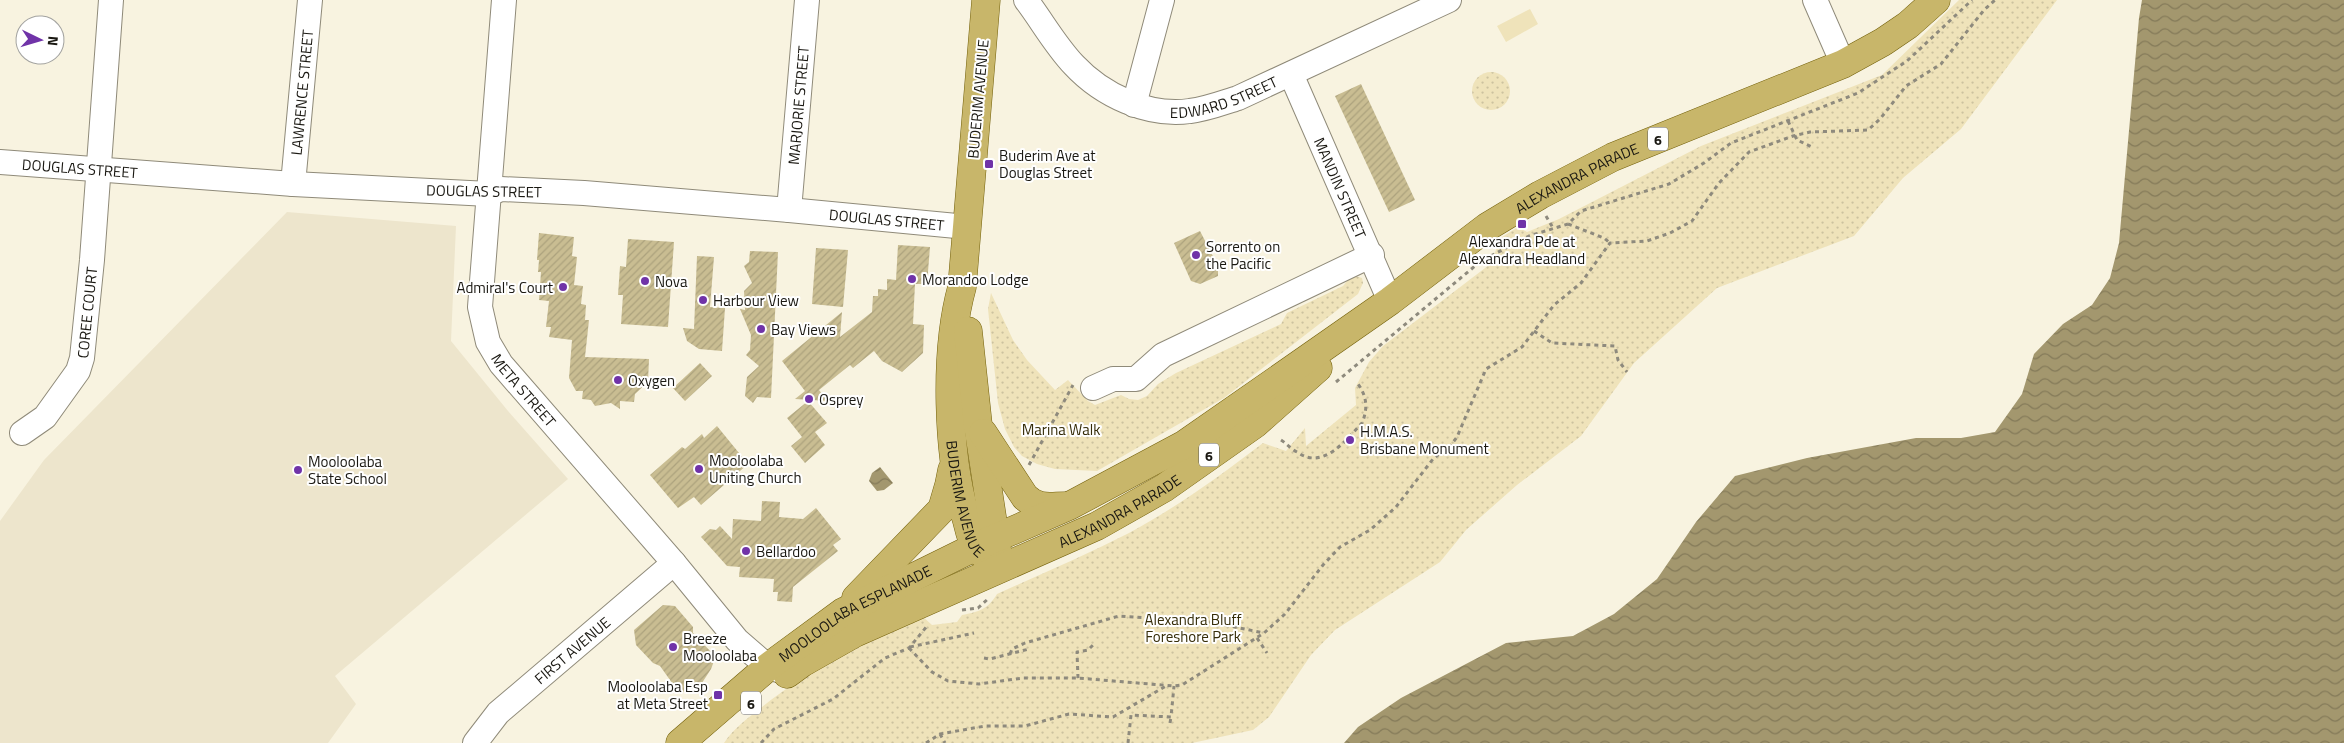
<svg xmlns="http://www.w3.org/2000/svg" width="2344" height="743" font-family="'Titillium Web',sans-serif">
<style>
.built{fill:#ede5cc}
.grass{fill:url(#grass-dots)}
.garden{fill:#efe3ba}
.water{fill:url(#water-waves)}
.building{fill:url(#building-hatch)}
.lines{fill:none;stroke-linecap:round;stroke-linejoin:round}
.minor-casing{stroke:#8f8a79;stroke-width:26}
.major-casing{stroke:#73600a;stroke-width:29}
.path{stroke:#8e8a7d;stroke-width:3;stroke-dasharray:4 4;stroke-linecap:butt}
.minor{stroke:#fff;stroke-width:24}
.major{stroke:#c8b66a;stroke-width:28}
.poi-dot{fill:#7033a8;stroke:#fff;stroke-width:2}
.labels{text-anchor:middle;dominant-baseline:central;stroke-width:4;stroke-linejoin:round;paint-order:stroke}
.shield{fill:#fff;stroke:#5f5d59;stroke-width:1}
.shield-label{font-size:14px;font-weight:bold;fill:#1a1812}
.street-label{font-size:15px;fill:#1a1812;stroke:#fff}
.poi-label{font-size:15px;fill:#1a1812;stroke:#fff;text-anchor:start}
.park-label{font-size:15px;fill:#362d09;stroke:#fff}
</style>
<defs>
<pattern id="grass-dots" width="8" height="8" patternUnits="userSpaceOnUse" patternTransform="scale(1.25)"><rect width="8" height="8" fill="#efe3ba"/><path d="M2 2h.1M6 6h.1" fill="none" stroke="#ccc29f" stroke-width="1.8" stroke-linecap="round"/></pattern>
<pattern id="water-waves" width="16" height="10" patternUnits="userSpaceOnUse" patternTransform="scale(1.25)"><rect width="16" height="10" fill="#a3976e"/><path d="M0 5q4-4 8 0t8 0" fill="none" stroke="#847a59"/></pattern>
<pattern id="building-hatch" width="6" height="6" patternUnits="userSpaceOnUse" patternTransform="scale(1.25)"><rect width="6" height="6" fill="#c9bd92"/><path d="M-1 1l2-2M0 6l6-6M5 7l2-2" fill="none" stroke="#aca27d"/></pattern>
</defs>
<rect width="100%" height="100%" fill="#f8f3e0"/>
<path class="built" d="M287,212L456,226L451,341L508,411L568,479L335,676L356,704L328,743H0V521L44,460Z"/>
<g class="grass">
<path d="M1959,0H2057L1961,129L1903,178L1854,236L1717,288L1634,363L1581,436L1517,485L1466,530L1440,562L1335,630L1311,655L1269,717L1253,730L1192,743H724C734,728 748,718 762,707C811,668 865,641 921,615L932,625L957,622L962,615C979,612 988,609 997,594C1041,574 1086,555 1129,533C1177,507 1220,476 1263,443L1286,451L1305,428L1306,446L1356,405L1355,388L1369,362L1383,346L1489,265L1502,237L1518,227L1527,232L1559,219L1701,146L1882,75Z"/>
<circle cx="1491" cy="91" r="19"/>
<path d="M1352,275L1362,278L1363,283L1358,294L1224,398L1097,471L1055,469L1037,464L1022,456L1014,447L1005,429L998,403L988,309L991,293L1013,340L1027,360L1055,390L1068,380L1088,401L1095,405L1121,395L1129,399L1138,400L1147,396L1158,384L1176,373L1281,324L1287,313L1343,286Z"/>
</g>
<path class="garden" d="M1530,9L1538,24L1506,42L1497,26Z"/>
<g class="water">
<path d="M2142,0H2344V743H1344L1358,727L1401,698L1506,643L1573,636L1614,614L1657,579L1696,522L1735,476L1807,458L1916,438H1961L1995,432L2022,394L2034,354L2063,324L2092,305L2110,278L2119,243L2139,18Z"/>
<path d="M880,467L893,483L884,490L877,491L869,481L872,473Z"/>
</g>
<g class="building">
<path d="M1361,84L1415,200L1389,212L1335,96Z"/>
<path d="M1200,231L1218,266V276L1200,284L1191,281L1174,243Z"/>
<path d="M539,233L574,237L572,256L577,257L574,285L583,286L581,304L586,305L585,320H589L585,357L649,359L648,382L635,394L634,402L620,401V409L611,403L595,406L591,400L582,399L583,391H576L569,378L572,340L549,337L551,327H546L549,301L539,300L541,272H538L539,260H537Z"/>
<path d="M628,239L674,242L668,327L621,324L623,295H618L620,266L626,267Z"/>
<path d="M898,245L930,247L927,284H915L913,324L924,325L923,353L902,372L882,361L874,351L853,368L850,365L819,390L828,401L795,399L805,391L782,361L842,312L840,337L872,312L873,296H878V289L887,290V279L896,280Z"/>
<path d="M816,248L848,250L843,307L812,304Z"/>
<path d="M750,251L778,252L771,398L757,397L753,403L745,396L747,377L759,366L746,355L750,350L751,335L740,309L745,310L744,291L752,283L744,266L749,262Z"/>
<path d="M697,256L714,257L710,307L725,308L722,351L699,349L687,341L683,328L694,329Z"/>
<path d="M700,363L712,376L685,401L673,388Z"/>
<path d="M808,401L827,423L815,432L825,445L805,463L791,446L802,437L787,418Z"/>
<path d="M717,426L748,464L701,505L694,497L678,508L650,475L682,447L685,449L702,434L704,438Z"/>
<path d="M762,501L780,502L779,517L803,519L816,508L841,539L833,545L838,551L793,587L792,602L777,601L778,592H773L774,579L739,577L740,567L727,566L701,537L710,529L716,530L720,526L732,539L733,519L761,521Z"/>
<path d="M663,605L675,606L693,627V633L712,653L714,661L711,669L700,686L693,691L682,692L675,687L660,666L653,663L636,645L634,630Z"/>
</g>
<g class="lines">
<g class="minor-casing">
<g id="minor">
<path id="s1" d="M504,0L480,307L488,342L501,364L674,563L737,640L768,667L778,670L786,668"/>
<path id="s2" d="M1026,0C1042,21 1055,45 1074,65C1102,95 1148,117 1190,111C1207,109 1222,103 1238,98L1449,0"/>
<path d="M1815,0L1843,64"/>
<path id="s3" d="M1291,74L1390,301"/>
<path d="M1134,105L1162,0"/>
<path id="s4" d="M0,162L293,184L489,194L501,189L584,193L789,210L967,227"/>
<path id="s5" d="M293,184L310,0"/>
<path id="s6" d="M789,210L807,0"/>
<path d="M1093,388L1113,379H1136L1163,355L1372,255"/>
<path id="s7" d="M22,433L45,417L78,371L82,358L92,260L111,0"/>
<path id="s8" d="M475,743L498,713L674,563"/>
</g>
</g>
<g class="major-casing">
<g id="major">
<path id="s9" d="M986,0L962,287C944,352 947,457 967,521C969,529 971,539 975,546C977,551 985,555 989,559"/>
<path d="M968,331L978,425L998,556"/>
<path d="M983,433L1025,497C1039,510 1049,506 1067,506"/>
<path d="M856,598L942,509L949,485L952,470"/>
<path id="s10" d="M787,674L802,663L855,633L1097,526L1164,488L1255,424L1318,368"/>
<path id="s11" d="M680,743L768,667L843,612L975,547L1069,506L1185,444L1390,301L1487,227L1540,195L1613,157L1843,64L1883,42L1908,25L1936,0"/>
</g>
</g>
<g class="path">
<path d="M1788,121L1797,140L1812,147"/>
<path d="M1546,216L1553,228"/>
<path d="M1568,224L1604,238L1610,243"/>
<path d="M1534,331L1552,343L1615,346L1618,360L1627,372"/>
<path d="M1336,382L1481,261L1529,236L1568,224L1581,211L1669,184L1704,163L1731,143L1858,93L1907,61L1972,0"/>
<path d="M1281,440C1287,444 1291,449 1297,452C1323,471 1346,440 1362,423C1368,409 1367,396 1358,384"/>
<path d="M1029,465L1073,385"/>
<path d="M962,610L978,608L989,598"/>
<path d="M1257,638L1267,653"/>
<path d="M910,647L974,633"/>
<path d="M909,648L932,672L948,681L979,684L1023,678H1078L1174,686L1182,685L1264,633L1285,614L1323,565L1340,547L1370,530L1396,507L1433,459L1451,445L1457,437L1486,369L1522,347L1554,305L1581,283L1610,243L1647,241L1670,233L1692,221L1719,183L1749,152L1793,136L1810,132L1868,130L1880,119L1906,86L1941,64L1984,10L1995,0"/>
<path d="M1010,654L1012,649L1025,643L1119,616L1210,622L1264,633"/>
<path d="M984,658L990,659L1029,649"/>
<path d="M1078,678L1077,652L1088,650L1095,643"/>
<path d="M1170,723L1171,717"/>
<path d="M940,734L945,743"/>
<path d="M761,743L774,729L833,699L885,658L909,648L928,625"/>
<path d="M926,743L940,734L985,726H1025L1069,714L1113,717L1166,686"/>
<path d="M1128,743L1131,715L1171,717L1174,686"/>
</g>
<use href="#minor" class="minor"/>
<use href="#major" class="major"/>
</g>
<g class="poi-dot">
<rect x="984" y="159" width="10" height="10" rx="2.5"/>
<rect x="1517" y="219" width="10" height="10" rx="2.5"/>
<circle cx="1196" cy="255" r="5"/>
<circle cx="912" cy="279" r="5"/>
<circle cx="645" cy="281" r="5"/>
<circle cx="563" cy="287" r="5"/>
<circle cx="703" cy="300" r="5"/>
<circle cx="761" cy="329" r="5"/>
<circle cx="618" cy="380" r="5"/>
<circle cx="809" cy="399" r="5"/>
<circle cx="1350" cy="440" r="5"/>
<circle cx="699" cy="469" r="5"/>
<circle cx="298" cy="470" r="5"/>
<circle cx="746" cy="551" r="5"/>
<circle cx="673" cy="647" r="5"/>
<rect x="713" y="690" width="10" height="10" rx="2.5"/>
</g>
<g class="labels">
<g class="shield">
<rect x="1648" y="127.5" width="20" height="23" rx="4"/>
<rect x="1199" y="443.5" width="20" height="23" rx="4"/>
<rect x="741" y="691.5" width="20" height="23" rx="4"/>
</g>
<g class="shield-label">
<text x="1658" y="139">6</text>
<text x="1209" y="455">6</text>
<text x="751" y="703">6</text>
</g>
<g class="street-label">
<text stroke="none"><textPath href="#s5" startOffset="92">LAWRENCE STREET</textPath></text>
<text stroke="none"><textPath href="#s2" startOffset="246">EDWARD STREET</textPath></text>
<text transform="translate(978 99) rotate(-85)">BUDERIM AVENUE</text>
<text stroke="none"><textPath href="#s6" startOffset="105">MARJORIE STREET</textPath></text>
<text stroke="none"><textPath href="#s4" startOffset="80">DOUGLAS STREET</textPath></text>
<text stroke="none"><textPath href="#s11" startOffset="1065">ALEXANDRA PARADE</textPath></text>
<text stroke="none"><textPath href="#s3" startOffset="124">MANDIN STREET</textPath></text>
<text transform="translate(484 191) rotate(1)">DOUGLAS STREET</text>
<text stroke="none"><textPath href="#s4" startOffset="890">DOUGLAS STREET</textPath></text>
<text stroke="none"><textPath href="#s7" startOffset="144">COREE COURT</textPath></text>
<text stroke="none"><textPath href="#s1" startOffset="404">META STREET</textPath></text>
<text stroke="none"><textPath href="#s9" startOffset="502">BUDERIM AVENUE</textPath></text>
<text stroke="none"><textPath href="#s10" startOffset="371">ALEXANDRA PARADE</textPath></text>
<text stroke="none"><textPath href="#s11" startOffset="219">MOOLOOLABA ESPLANADE</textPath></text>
<text stroke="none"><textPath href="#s8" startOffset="135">FIRST AVENUE</textPath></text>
</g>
<g class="poi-label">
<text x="999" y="155">Buderim Ave at<tspan x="999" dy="17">Douglas Street</tspan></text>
<text x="1522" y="241" text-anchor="middle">Alexandra Pde at<tspan x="1522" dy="17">Alexandra Headland</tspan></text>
<text x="1206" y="246">Sorrento on<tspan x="1206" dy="17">the Pacific</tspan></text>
<text x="922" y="279">Morandoo Lodge</text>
<text x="655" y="281">Nova</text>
<text x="553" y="287" text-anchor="end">Admiral's Court</text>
<text x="713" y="300">Harbour View</text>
<text x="771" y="329">Bay Views</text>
<text x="628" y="380">Oxygen</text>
<text x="819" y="399">Osprey</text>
<text x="1360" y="431">H.M.A.S.<tspan x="1360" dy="17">Brisbane Monument</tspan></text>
<text x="709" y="460">Mooloolaba<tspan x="709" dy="17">Uniting Church</tspan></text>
<text x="308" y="461">Mooloolaba<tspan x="308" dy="17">State School</tspan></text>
<text x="756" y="551">Bellardoo</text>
<text x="683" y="638">Breeze<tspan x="683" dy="17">Mooloolaba</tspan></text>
<text x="708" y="686" text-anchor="end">Mooloolaba Esp<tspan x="708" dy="17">at Meta Street</tspan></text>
</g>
<g class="park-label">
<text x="1061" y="429">Marina Walk</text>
<text x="1193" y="619">Alexandra Bluff<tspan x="1193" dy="17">Foreshore Park</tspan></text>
</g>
</g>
<g transform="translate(40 40) rotate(95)"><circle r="24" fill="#ffffff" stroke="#a3a3a0"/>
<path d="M0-4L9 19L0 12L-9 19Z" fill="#7033a8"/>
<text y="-8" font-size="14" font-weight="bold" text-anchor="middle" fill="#1a1812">N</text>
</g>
</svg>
